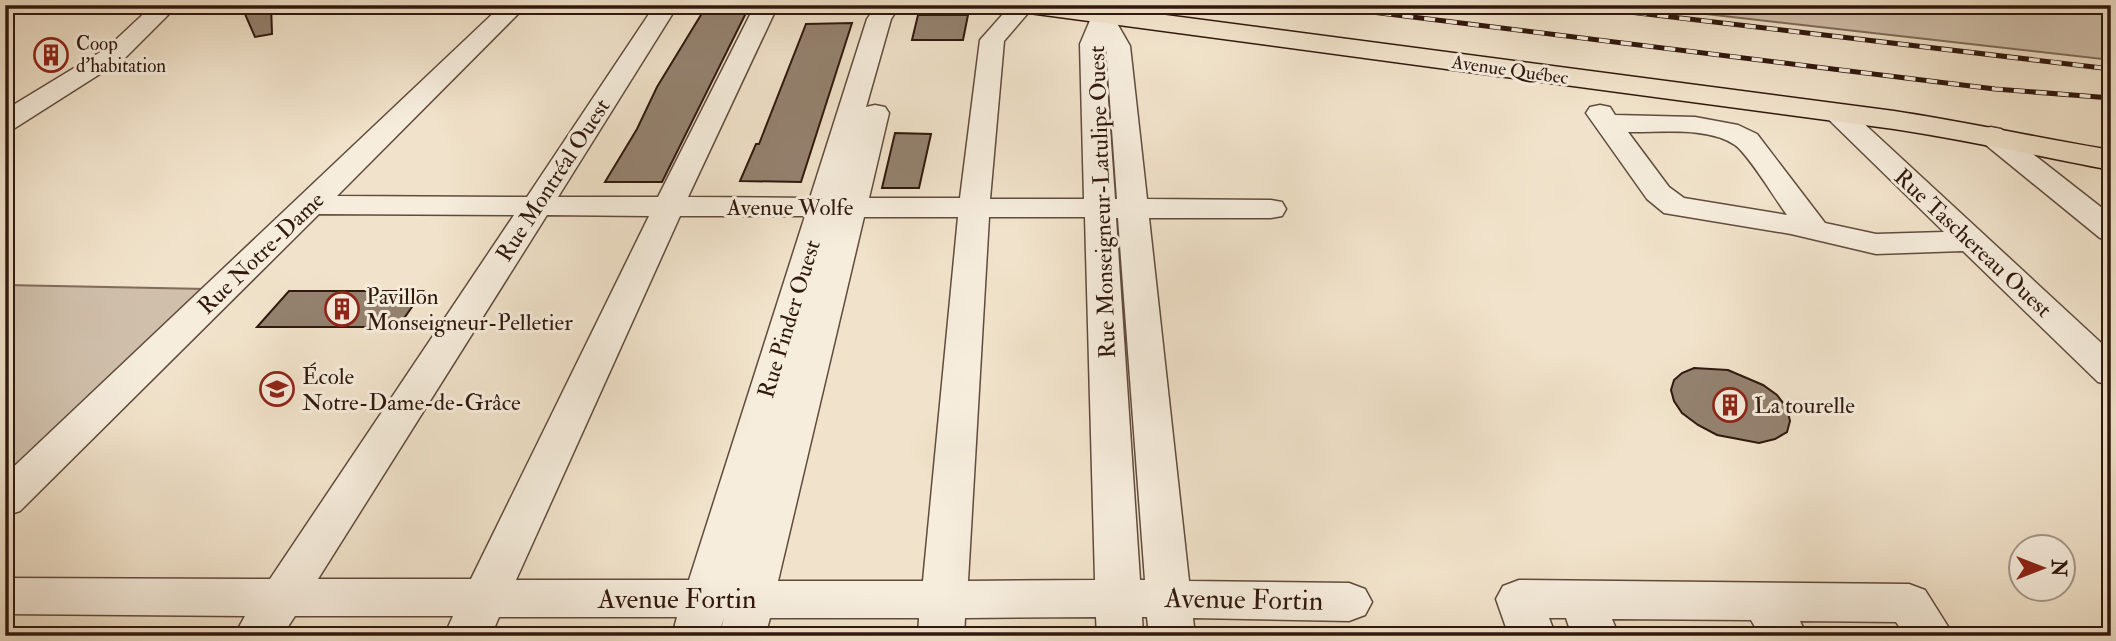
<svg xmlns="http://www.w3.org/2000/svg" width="2116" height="641" font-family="'IM FELL Double Pica',serif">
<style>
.green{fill:#d0c0ab;stroke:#806c5c;stroke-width:2}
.building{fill:#948270;stroke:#30180e;stroke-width:2}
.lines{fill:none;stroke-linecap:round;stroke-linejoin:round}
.minor-casing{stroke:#604b3d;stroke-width:3}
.major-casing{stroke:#30180e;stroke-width:3}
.minor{fill:#f6eddd;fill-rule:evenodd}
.major{fill:#f1e3cb;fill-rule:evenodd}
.rail-casing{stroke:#30180e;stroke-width:5}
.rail{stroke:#f6eddd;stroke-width:3.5;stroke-dasharray:11;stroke-linecap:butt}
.labels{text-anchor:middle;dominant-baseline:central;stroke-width:6;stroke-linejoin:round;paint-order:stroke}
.far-poi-label{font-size:19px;fill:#30180e;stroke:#f6eddd;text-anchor:start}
.far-street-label{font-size:19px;fill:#30180e;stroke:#f6eddd}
.street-label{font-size:23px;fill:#30180e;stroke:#f6eddd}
.poi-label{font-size:23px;fill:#30180e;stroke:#f6eddd;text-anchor:start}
.near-street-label{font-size:28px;fill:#30180e;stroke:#f6eddd}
</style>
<rect width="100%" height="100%" fill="#f1e3cb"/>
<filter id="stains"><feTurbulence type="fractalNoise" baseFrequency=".00286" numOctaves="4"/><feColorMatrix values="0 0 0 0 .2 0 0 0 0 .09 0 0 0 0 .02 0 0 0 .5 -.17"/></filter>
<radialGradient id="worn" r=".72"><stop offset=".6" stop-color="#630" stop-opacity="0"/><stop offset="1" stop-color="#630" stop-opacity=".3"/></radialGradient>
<g class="green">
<path d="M1627,5H2111V60Z"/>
<path d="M5,285L206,289L5,483Z"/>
</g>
<g class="building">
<path d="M241,5H271L272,34L255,37Z"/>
<path d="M707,5H750L662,182H605L637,129L657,87Z"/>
<path d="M918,15H968L963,40H912Z"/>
<path d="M852,23L801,182L740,181L756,144H759L806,24Z"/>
<path d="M895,133L931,134L919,188H882Z"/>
<path d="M289,291H423L398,327H257Z"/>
<path d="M1694,368L1728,370L1763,385L1777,395L1787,408L1790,421L1787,432L1775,439L1759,443L1717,435L1698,425L1682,413L1674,401L1671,390L1674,380L1682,373Z"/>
</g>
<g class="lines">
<g class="minor-casing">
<g id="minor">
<path d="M5,5H29L26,10L5,15Z"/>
<path d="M153,5H178L125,58L15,128L5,130V110L107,48Z"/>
<path d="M502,5H527L337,196L527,197L655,5H678L558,197H658L755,5H778L688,197L810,198L867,19L877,5H900L891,19L866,107L875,105L885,107L889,113L869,198H960L980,40L1011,5H1035L1004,41L990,199H1084L1080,44L1094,11H1110L1130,46L1147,199L1271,200L1282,202L1286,209L1282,216L1271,218H1149L1189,581L1349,583L1365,589L1372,602L1365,615L1349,621L1193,618L1195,636H1149L1147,617H1142L1143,636H1097L1096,617L965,618L964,636H918L919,618H770L765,636H719L724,618L718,636H672L677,617H499L491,636H444L453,616H295L282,636H234L245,616L5,614V578L270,579L514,215L319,214L20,511L5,516V475ZM1104,44L1106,46L1117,199H1115ZM547,215L649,216L471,579H318ZM680,216H805L689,580H516ZM864,217H958L923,581H778ZM989,217H1085L1095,580L968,581ZM1116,218H1118L1145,580H1140Z"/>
<path d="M1600,105L1610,107L1615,115L1695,117L1738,125L1757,134L1825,223L1876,234L1944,232L1822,113L1826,107L1836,105L1846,107L2111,352V385L2098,382L1963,251L1876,254L1791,234L1664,213L1647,199L1586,113L1590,107ZM1628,132C1660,133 1707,126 1735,145C1749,155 1775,199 1787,215L1684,198L1669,187Z"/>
<path d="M1991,127L2001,129L2111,215V240L2100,238L1981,141L1977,135L1981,129Z"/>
<path d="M1519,580L1909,584L1925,590L1954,636H1905L1896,622L1800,621L1807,636H1760L1751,620L1612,619L1619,636H1572L1566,618H1549L1556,636H1509L1496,599L1503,586Z"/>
</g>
</g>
<g class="major-casing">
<path id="major" d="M1016,5H1089L1894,111C1967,122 2038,138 2111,150V170C2038,156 1967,140 1894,129L1029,13L1020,10Z"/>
</g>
<use href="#minor" class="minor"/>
<use href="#major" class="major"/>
<g class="rail-casing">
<g id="rail">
<path d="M1315,5L1995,89L2111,98"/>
<path d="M1570,5L2111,69"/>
</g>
</g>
<use href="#rail" class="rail"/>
</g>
<defs>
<g id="building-ring" transform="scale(1.75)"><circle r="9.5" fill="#f6eddd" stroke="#8f2418" stroke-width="1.5"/><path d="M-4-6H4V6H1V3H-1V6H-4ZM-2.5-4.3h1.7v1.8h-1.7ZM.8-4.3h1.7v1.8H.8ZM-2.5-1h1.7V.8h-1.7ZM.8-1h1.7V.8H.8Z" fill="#8f2418"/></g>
<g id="school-ring" transform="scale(1.75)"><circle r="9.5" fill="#f6eddd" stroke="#8f2418" stroke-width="1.5"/><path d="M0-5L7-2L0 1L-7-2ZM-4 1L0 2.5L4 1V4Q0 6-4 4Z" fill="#8f2418"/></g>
</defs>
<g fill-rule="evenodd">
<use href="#building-ring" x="51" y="55"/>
<use href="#building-ring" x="342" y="309"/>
<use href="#school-ring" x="277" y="389"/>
<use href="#building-ring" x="1730" y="405"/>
</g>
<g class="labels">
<g class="far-poi-label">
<text x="76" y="44">Coop<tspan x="76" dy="22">d'habitation</tspan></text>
</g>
<g class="far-street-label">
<text transform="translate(1510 70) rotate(8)">Avenue Québec</text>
</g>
<g class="street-label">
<text transform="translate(553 180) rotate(-57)">Rue Montréal Ouest</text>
<text transform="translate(1102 202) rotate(-92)">Rue Monseigneur-Latulipe Ouest</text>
<text x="790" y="207">Avenue Wolfe</text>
<text transform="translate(1973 243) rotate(43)">Rue Taschereau Ouest</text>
<text transform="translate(261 253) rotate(-44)">Rue Notre-Dame</text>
<text transform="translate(789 319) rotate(-73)">Rue Pinder Ouest</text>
</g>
<g class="poi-label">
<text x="366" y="296">Pavillon<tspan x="366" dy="26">Monseigneur-Pelletier</tspan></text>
<text x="302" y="376">École<tspan x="302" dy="26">Notre-Dame-de-Grâce</tspan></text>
<text x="1754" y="405">La tourelle</text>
</g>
<g class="near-street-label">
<text x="677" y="599">Avenue Fortin</text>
<text transform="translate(1244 600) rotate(1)">Avenue Fortin</text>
</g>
</g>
<rect width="2116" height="641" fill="none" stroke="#f1e3cb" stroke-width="28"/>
<rect x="7" y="7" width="2102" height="627" fill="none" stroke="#30180e" stroke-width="3.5"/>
<rect x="14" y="14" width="2088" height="613" fill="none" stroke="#30180e" stroke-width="2"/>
<g transform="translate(2042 568) rotate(90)"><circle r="33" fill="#f6eddd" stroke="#a7988a" stroke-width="2"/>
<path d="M0-5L12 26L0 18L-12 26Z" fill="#8f2418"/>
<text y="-10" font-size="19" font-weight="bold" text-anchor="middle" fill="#30180e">N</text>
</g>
<rect width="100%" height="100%" filter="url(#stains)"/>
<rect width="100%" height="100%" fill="url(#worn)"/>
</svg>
